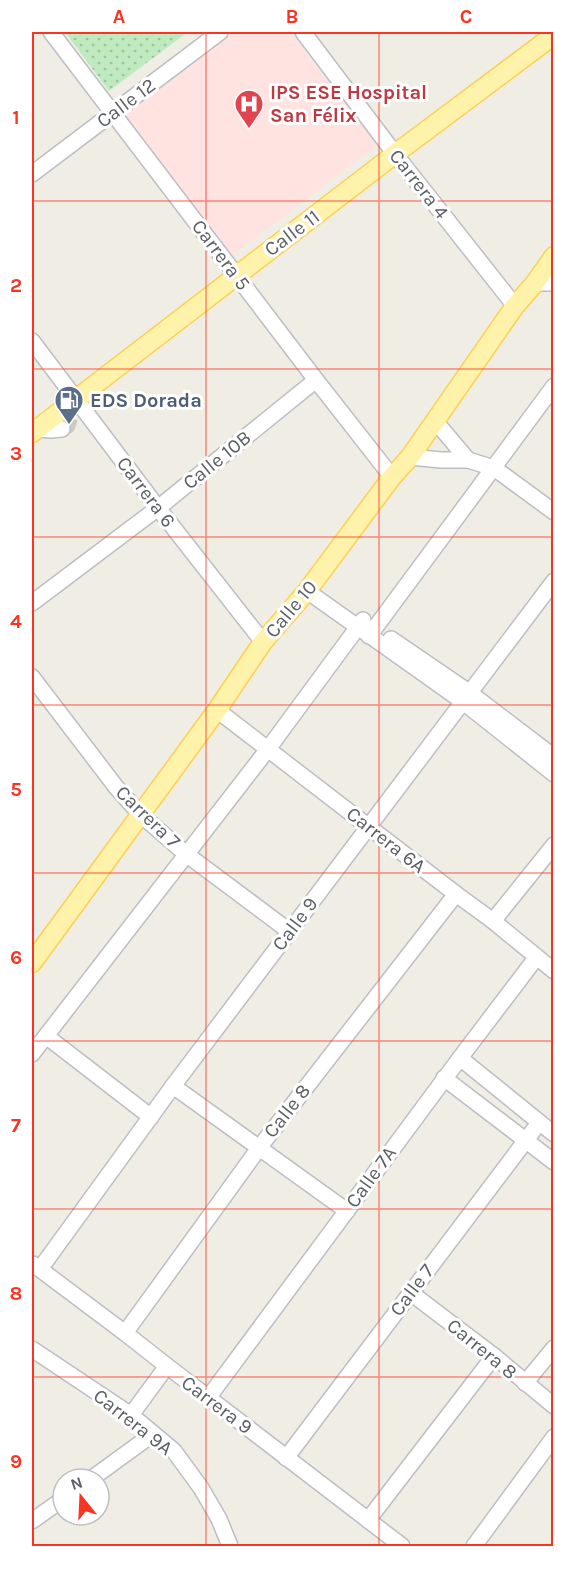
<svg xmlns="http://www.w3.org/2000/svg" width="585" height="1578" font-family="Karla,sans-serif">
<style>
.medical{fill:#fee3e0}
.park{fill:url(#park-dots)}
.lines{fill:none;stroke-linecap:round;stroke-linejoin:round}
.minor-tunnel{stroke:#cbcac4;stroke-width:15;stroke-dasharray:15 8;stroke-linecap:butt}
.minor-casing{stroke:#bcbec4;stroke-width:18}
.major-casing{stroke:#fecf4f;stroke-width:21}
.minor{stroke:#fff;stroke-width:15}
.major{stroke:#fff2aa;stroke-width:18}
.grid{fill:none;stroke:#f93421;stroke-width:1.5;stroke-opacity:0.55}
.labels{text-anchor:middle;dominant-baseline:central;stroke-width:6;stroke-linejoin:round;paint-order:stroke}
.health-label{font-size:20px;font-weight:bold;fill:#be3a42;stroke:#fff;text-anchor:start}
.street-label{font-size:20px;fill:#5c6066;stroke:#fff}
.service-label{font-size:20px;font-weight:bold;fill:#4e5e75;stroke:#fff;text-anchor:start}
.neatline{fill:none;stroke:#f93421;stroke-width:2}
.grid-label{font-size:20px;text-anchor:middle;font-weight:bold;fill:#f93421}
</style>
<defs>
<pattern id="park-dots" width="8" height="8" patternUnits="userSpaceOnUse" patternTransform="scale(1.5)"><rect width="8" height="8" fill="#bfeabf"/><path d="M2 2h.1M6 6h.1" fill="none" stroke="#9ec19f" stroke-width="1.8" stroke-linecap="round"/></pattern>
</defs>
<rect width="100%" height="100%" fill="#f0eee4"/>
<path class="medical" d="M228,32H290L378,145L228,258L121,113Z"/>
<path class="park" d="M65,32H188L109,91Z"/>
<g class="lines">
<path class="minor-tunnel" d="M62,429L68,426L71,416"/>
<g class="minor-casing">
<g id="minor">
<path d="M51,32L316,380L392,477"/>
<path d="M303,32L395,154L515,306"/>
<path d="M32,174L220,32"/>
<path d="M535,283H554"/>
<path d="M32,341L158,508L263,642"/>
<path d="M436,422L468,460"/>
<path d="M37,429L51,430L62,429"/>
<path d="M410,457L441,460H468L494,468L554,512"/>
<path d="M307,591L462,701L554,774"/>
<path d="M32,603L158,508L316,380"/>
<path d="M369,636L554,386"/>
<path d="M391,639L470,693L554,757"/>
<path d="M32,677L116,787L140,814L186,854L289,931"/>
<path d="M217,710L456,894L493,921L554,971"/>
<path d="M493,921L554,845"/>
<path d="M46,1036L151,1117"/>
<path d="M32,1054L268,749L363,620"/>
<path d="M460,1058L554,1134"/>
<path d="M444,1078L554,1162"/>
<path d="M173,1086L347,1211"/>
<path d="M33,1264L125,1333L167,1366L402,1546"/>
<path d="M40,1269L173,1086L554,581"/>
<path d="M411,1293L494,1356L554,1406"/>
<path d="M125,1333L259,1148L456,894"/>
<path d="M32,1349L131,1415L174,1451L201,1488L219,1519L230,1546"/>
<path d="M525,1383L554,1348"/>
<path d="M208,1398L460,1058L536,958"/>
<path d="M131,1415L167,1366"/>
<path d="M286,1458L539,1123"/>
<path d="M91,1479L153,1434"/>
<path d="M368,1520L494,1356"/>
<path d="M32,1521L63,1499"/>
<path d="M474,1546L554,1437"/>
</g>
</g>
<g class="major-casing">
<g id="major">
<path d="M32,433L395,154L554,35"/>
<path d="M32,963L217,710L263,642L307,591L392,477L410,457L515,306L535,283L554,256"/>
</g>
</g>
<use href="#minor" class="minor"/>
<use href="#major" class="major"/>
</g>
<path class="grid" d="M206,32V1546M379,32V1546M32,201H554M32,369H554M32,537H554M32,705H554M32,873H554M32,1041H554M32,1209H554M32,1377H554"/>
<defs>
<g id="hospital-pin" transform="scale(1.5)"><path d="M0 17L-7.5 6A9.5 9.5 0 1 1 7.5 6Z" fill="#e0444e" stroke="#fff"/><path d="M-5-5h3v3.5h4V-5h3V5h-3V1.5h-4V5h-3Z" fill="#fff"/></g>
<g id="fuel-pin" transform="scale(1.5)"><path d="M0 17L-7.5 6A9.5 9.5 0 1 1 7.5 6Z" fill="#5c6f8a" stroke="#fff"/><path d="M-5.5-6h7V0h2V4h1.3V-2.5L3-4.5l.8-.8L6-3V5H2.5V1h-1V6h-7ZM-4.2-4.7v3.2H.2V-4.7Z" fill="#fff"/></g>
</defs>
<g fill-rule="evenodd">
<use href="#hospital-pin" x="249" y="104"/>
<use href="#fuel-pin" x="69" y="400"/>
</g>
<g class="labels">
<g class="health-label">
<text x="270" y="92">IPS ESE Hospital<tspan x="270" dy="23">San Félix</tspan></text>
</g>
<g class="street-label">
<text transform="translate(126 103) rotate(-37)">Calle 12</text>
<text transform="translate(419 184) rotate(52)">Carrera 4</text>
<text transform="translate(292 233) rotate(-37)">Calle 11</text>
<text transform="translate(221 255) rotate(53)">Carrera 5</text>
<text transform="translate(217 460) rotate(-39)">Calle 10B</text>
<text transform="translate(146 492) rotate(53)">Carrera 6</text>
<text transform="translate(291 609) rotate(-50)">Calle 10</text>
<text transform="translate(148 817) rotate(44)">Carrera 7</text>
<text transform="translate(386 840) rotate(38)">Carrera 6A</text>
<text transform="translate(295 924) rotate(-53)">Calle 9</text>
<text transform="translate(287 1111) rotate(-52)">Calle 8</text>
<text transform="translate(371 1177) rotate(-54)">Calle 7A</text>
<text transform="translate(412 1290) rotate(-53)">Calle 7</text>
<text transform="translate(482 1349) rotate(39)">Carrera 8</text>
<text transform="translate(217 1405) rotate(37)">Carrera 9</text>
<text transform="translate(133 1422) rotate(38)">Carrera 9A</text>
</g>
<g class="service-label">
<text x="90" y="400">EDS Dorada</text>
</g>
</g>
<rect width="585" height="1578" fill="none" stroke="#ffffff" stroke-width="66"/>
<g transform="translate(81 1497) rotate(342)"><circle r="28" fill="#ffffff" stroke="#bebfc2" stroke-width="1.5"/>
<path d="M0-4.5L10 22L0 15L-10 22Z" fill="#f93421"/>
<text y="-9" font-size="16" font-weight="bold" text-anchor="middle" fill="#5c6066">N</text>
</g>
<rect x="33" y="33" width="519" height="1512" class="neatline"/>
<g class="grid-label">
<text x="119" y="23">A</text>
<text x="292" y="23">B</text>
<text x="466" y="23">C</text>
<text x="16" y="124">1</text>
<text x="16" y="292">2</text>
<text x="16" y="460">3</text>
<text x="16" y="628">4</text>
<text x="16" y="796">5</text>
<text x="16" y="964">6</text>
<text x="16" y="1132">7</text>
<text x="16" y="1300">8</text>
<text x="16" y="1468">9</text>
</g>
</svg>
